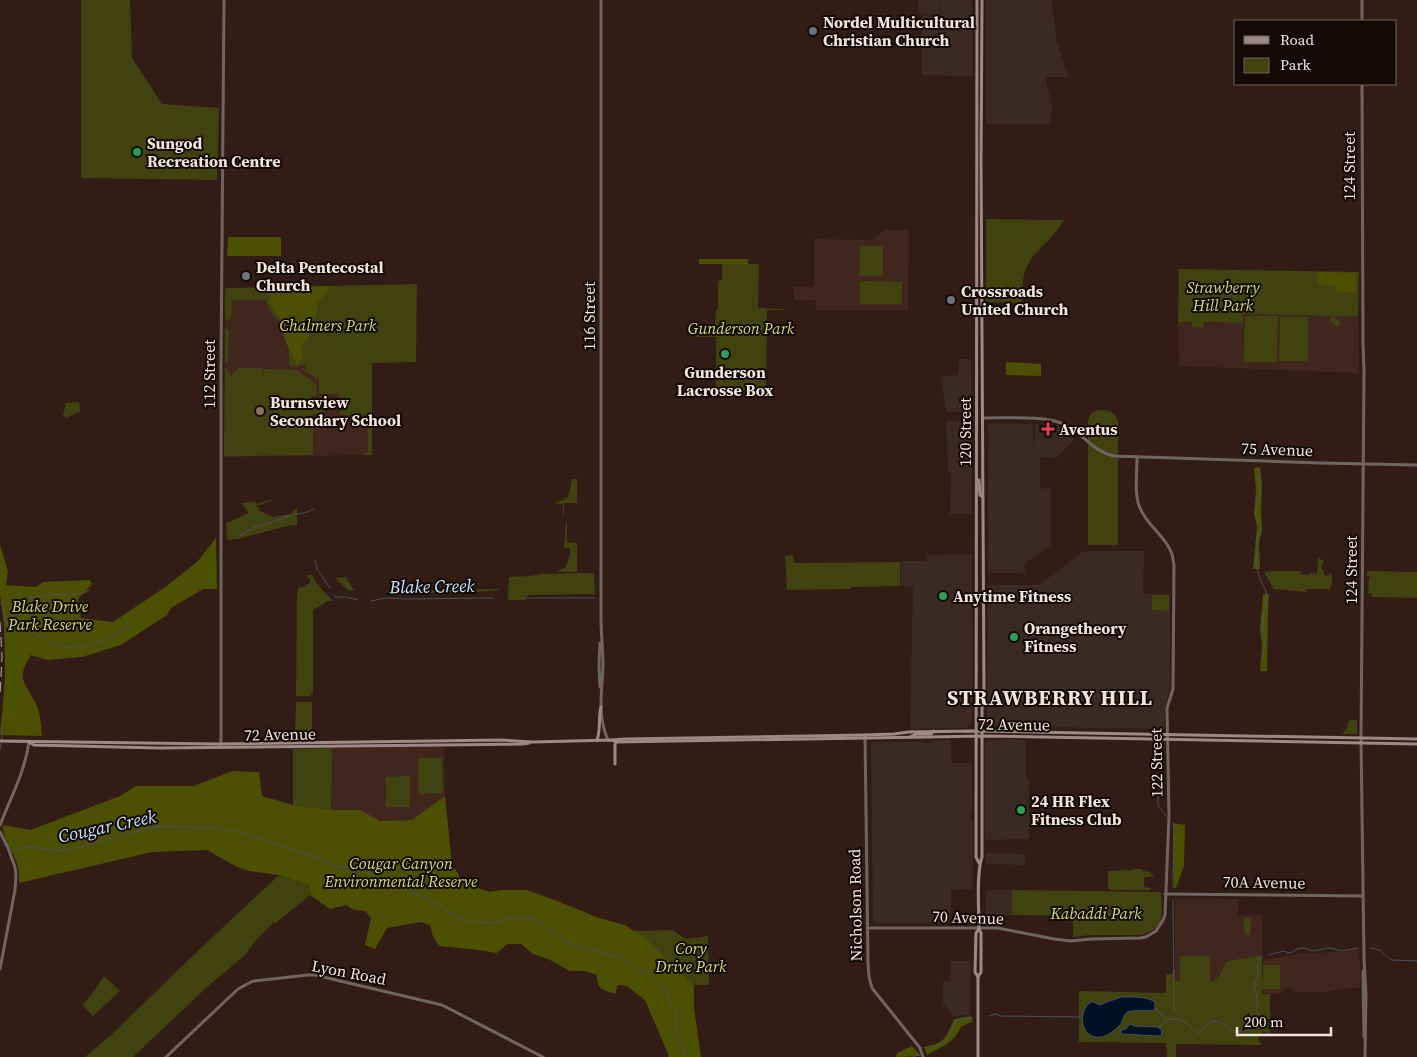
<svg xmlns="http://www.w3.org/2000/svg" width="1417" height="1057" font-family="'Source Serif 4',serif">
<style>
.commercial{fill:#3b2923}
.built{fill:#40261c}
.green{fill:#404310}
.forest{fill:#4c5003}
.water{fill:#001126;stroke:#49505d}
.lines{fill:none;stroke-linecap:round;stroke-linejoin:round}
.stream{stroke:#49505d;stroke-width:1}
.tertiary{stroke:#716563;stroke-width:3}
.secondary{stroke:#9d8a88;stroke-width:3}
.rail{stroke:#b8a8a1;stroke-width:1;stroke-dasharray:10 5;stroke-linecap:butt}
.worship-dot{fill:#6b7280;stroke:#130a07;stroke-width:2}
.leisure-dot{fill:#2e9e5b;stroke:#130a07;stroke-width:2}
.education-dot{fill:#8d6e63;stroke:#130a07;stroke-width:2}
.health-dot{fill:#e0444e;stroke:#130a07;stroke-width:2}
.labels{text-anchor:middle;dominant-baseline:central;stroke-width:4;stroke-linejoin:round;paint-order:stroke}
.poi-label{font-size:16px;font-weight:bold;fill:#f2e4de;stroke:#130a07;text-anchor:start}
.street-label{font-size:16px;fill:#f2e4de;stroke:#130a07}
.park-label{font-size:16px;font-style:italic;fill:#d2d97a;stroke:#130a07}
.water-label{font-size:18px;font-style:italic;fill:#c6e3fe;stroke:#130a07}
.district-label{font-size:21px;font-weight:bold;letter-spacing:1px;fill:#f2e4de;stroke:#130a07}
</style>
<rect width="100%" height="100%" fill="#311d15"/>
<g class="commercial">
<path d="M918,0H940V14H920L918,10Z"/>
<path d="M941,0H972L973,76L922,75V15H941Z"/>
<path d="M986,0H1052L1056,37L1068,77H1045L1052,106L1051,124H986Z"/>
<path d="M959,359H971L972,411L946,412L941,377L958,375Z"/>
<path d="M946,421L969,422L971,423L972,514H950L951,475L948,470Z"/>
<path d="M988,423L1033,424L1034,456L1035,424L1059,427L1075,439L1056,458L1033,457L1040,458V488L1051,489V545L1025,563V571L1023,573H990L988,572Z"/>
<path d="M1086,551H1146L1144,554L1143,594H1170V686L1166,704L1164,729L987,726L988,585H1039L1081,553Z"/>
<path d="M972,554V724L967,728L910,729L913,587L901,586V561H927V555Z"/>
<path d="M1010,739L1026,741V779H1029V839L985,840V742L988,740Z"/>
<path d="M951,740V763H972V810L970,812V818L973,821V889L951,890V923H874L873,920L871,743L873,742H921L923,743H930L932,741Z"/>
<path d="M986,853L1025,854V865L986,864Z"/>
<rect x="986" y="890" width="26" height="25"/>
<path d="M950,961H971L970,1015L952,1016L943,1003V981H951Z"/>
</g>
<g class="built">
<path d="M885,230H909L908,310H816L815,300H794V287L814,286V239L872,240Z"/>
<path d="M225,288H265L372,363V455L224,457Z"/>
<path d="M1243,314L1358,316L1359,373L1179,366L1178,322L1242,323Z"/>
<path d="M444,746L445,796L412,820L380,821L360,810H331L332,748Z"/>
<path d="M1175,899H1238V915H1262V955L1227,961L1217,982L1175,981Z"/>
<path d="M1359,946L1361,984L1358,988H1345L1328,992H1296L1293,989L1288,988L1284,989L1281,994L1263,993V960L1302,953L1343,952Z"/>
</g>
<g class="green">
<path d="M81,0H130L132,58L162,104L219,108L217,180L81,178Z"/>
<path d="M986,219L1064,220C1061,225 1058,229 1055,233C1044,246 1031,254 1025,271C1022,281 1023,292 1022,303L986,302Z"/>
<path d="M860,246H883V276H859Z"/>
<path d="M722,264H759L758,308L785,309V310H767L766,390H716V337H695V327L715,326L716,310L718,309V281L722,280Z"/>
<path d="M1179,269L1359,272L1358,316H1334L1341,323L1337,327L1329,320L1333,316L1243,314V323L1204,322L1203,328L1192,327V322H1178Z"/>
<path d="M860,281L902,282V304H860Z"/>
<path d="M417,284L416,362L372,363V455H365V453H368V415H358V407V415H340L339,394H319V375L317,379L300,368L306,369V365H298L299,368L289,365C289,355 290,344 283,336L279,321L272,314L265,300H232L231,317L228,321L225,320V290L227,288Z"/>
<path d="M1245,316H1278L1277,362H1244Z"/>
<path d="M1280,317H1308V361H1279Z"/>
<path d="M225,328L229,330L228,362L225,363Z"/>
<path d="M225,368H227L231,376L238,368H262V378H263V369L297,370L316,384L317,396H312V403H317L319,397H328L323,414H312L311,418L313,419V455L224,456Z"/>
<path d="M79,402L80,411L66,418L63,415L66,403Z"/>
<path d="M1097,410C1107,410 1113,410 1118,420V545H1088V421L1090,414Z"/>
<path d="M572,479H577V503H564V516H563V504H556L553,491L556,503L568,497L571,485Z"/>
<path d="M273,499L271,501L257,506L260,511L272,517L291,514L297,507V526L291,525L238,539L227,540L226,523L249,513L241,503L256,502L257,504Z"/>
<path d="M566,522H567V542L577,543V572H556L566,567L570,555V548H564Z"/>
<path d="M793,555L794,563L900,562V586L851,587V589L787,590L785,556Z"/>
<path d="M1318,558L1324,561L1321,568L1324,571V575L1327,576L1331,573C1333,579 1332,586 1329,591L1327,589H1307L1306,592L1274,589L1265,574V572L1271,571H1300L1302,574L1309,575L1310,573L1317,574Z"/>
<path d="M1367,571L1417,572V598L1372,597V594H1368L1369,577H1375L1367,576Z"/>
<path d="M594,573L595,594L529,595L525,598V600H508L509,577C516,576 534,577 540,574Z"/>
<path d="M306,575H312C318,586 324,593 334,601H328L313,610V693L310,696H296L297,594L298,588L304,587L311,581Z"/>
<path d="M346,577L354,590L349,591L335,578Z"/>
<path d="M487,589H497L499,590L464,593L441,592L422,594H402L387,592V591Z"/>
<path d="M1152,595H1169V611L1152,610Z"/>
<path d="M296,702H312V738L295,739Z"/>
<path d="M1351,720H1357V734H1342L1347,728L1348,722Z"/>
<path d="M332,748L331,810L293,805V749Z"/>
<path d="M418,758H442L443,793L419,794Z"/>
<path d="M410,776V807H386V777Z"/>
<path d="M1134,869H1142L1143,871L1150,872L1154,876L1144,877V887L1151,888V890H1110L1108,887V871L1132,870Z"/>
<path d="M279,875L310,885V895L276,923L274,922L256,940L244,956L207,987L133,1057H85L111,1035L203,946Z"/>
<path d="M1012,890L1161,892C1162,913 1166,929 1141,935H1091L1073,937V916L1012,915Z"/>
<path d="M1244,918H1251L1250,935H1245V927H1243Z"/>
<path d="M672,930L686,939L708,936L709,985H694L674,965L634,931Z"/>
<path d="M1262,955V987L1263,965H1280V989H1262V994H1270V1035L1264,1032L1260,1034L1258,1039L1262,1045L1176,1044V1057H1167L1166,1043L1079,1042V991L1166,993V974H1172L1175,968V981H1180V956H1210V981L1215,982V979H1218L1227,961Z"/>
<path d="M104,976L120,991L93,1016L83,1005L94,991Z"/>
</g>
<g class="forest">
<path d="M228,237H281V256H227Z"/>
<rect x="699" y="259" width="49" height="5"/>
<path d="M1318,272L1357,273L1356,292L1337,293L1335,286L1317,284Z"/>
<path d="M330,286L327,293L317,303L316,315L311,326L308,340L303,343L302,347L303,357L299,363L296,364L289,346L286,344L283,329L299,316L294,315L288,320L286,318L283,320L281,319L270,304L269,301L271,296L266,295L267,288Z"/>
<path d="M1006,362L1041,364V376L1006,375Z"/>
<path d="M1260,467L1262,483L1261,512L1262,530L1259,543L1260,569H1253L1257,527L1254,514L1256,490L1254,468Z"/>
<path d="M216,538L217,589H203L171,608L167,615L121,645L82,657L47,660L31,655C13,683 29,684 38,709C41,717 41,728 42,736L0,735L5,680V658L4,626L0,594V544L8,572L6,585L36,587L43,582L90,580L92,584L78,599L81,618L113,622L164,588L198,561Z"/>
<path d="M1263,594H1269C1267,620 1268,645 1267,671H1260L1262,646L1260,629Z"/>
<path d="M232,771L259,772L262,796L293,805L331,810H360L380,821L412,820L445,796L452,864L464,883L490,892L500,890H527L560,902L599,918L625,925L646,939L694,985V1008L701,1057H668L669,1056L645,1000L627,986L618,985L615,994C601,988 598,991 597,975L585,971H570L550,960L533,954L521,944H507L497,953L478,950L439,946L433,936L430,925L420,922L387,928L375,949L365,945L371,918L365,911L354,910L346,905L330,909L310,895V885L279,875L249,871L237,867L207,850L152,852L19,883C19,876 19,869 17,863C13,852 1,834 3,825L30,830L120,796L136,786H194Z"/>
<path d="M1173,823L1185,825L1184,866L1176,888H1174Z"/>
<path d="M971,1016L973,1021L961,1027C954,1043 941,1047 927,1055L924,1047C945,1043 946,1038 954,1019Z"/>
<path d="M912,1046L921,1056L896,1057L897,1053Z"/>
</g>
<g class="water">
<path d="M1121,997C1132,997 1146,996 1155,1002V1010C1146,1012 1136,1009 1128,1012C1123,1014 1123,1021 1120,1025C1116,1030 1107,1036 1101,1037C1080,1040 1077,1010 1091,1002H1094L1099,1005Z"/>
<path d="M1130,1024L1134,1026L1158,1027L1162,1031L1161,1035L1158,1036L1121,1034V1030L1126,1029Z"/>
</g>
<g class="lines">
<g class="stream">
<path d="M1259,469V483L1261,489L1255,513L1261,527L1260,533L1257,538V553L1256,556V565L1260,579L1266,591V604L1265,607L1263,617L1264,625L1262,631L1265,642L1262,661"/>
<path d="M240,536L253,528L276,521L285,517L307,512L314,509"/>
<path d="M315,560L317,569L330,588"/>
<path d="M334,595L335,597H346L358,600"/>
<path d="M525,598H595"/>
<path d="M21,600C30,598 40,596 50,595C63,594 78,597 90,590"/>
<path d="M371,601L385,598L405,599L493,598"/>
<path d="M0,604L2,603L6,622L9,629"/>
<path d="M23,627C35,633 48,642 62,646C89,654 112,635 134,623"/>
<path d="M0,727C4,733 1,743 0,750"/>
<path d="M1158,792V806L1166,816"/>
<path d="M1173,824L1174,826L1173,887"/>
<path d="M15,849L29,847L66,851L145,829L164,826L216,828L223,830L239,832L260,838L276,844L304,853L337,866L352,868L367,873L439,904L453,915L461,919L470,921L492,923L511,918H526L537,921L560,938L574,945L618,957L649,975L669,994V1001L676,1013C674,1021 674,1031 678,1038C680,1045 686,1049 685,1057"/>
<path d="M0,854H1"/>
<path d="M1173,899L1174,1011"/>
<path d="M1370,948C1385,949 1382,955 1392,960L1417,961"/>
<path d="M1269,955L1283,951L1290,953L1298,949L1304,948L1312,951L1329,948L1342,951L1357,948"/>
<path d="M1258,961L1260,958L1263,957"/>
<path d="M1155,1008L1165,1018"/>
<path d="M989,1016L996,1014L1000,1016L1082,1017"/>
<path d="M1159,1029L1166,1019C1174,1019 1182,1019 1189,1025C1192,1029 1194,1031 1198,1033L1212,1021C1231,1022 1233,1043 1257,1023C1257,1010 1258,996 1254,984L1258,975V964"/>
<path d="M928,1050L943,1043L951,1033L955,1021L964,1018H971"/>
<path d="M913,1057L919,1054"/>
</g>
<g class="tertiary">
<path d="M601,0V618C601,634 603,650 603,666C602,693 597,715 608,740"/>
<path d="M1362,21V0"/>
<path d="M1362,84L1363,343L1364,372L1361,739L1364,958L1366,996L1365,1057"/>
<path d="M983,418C1006,418 1049,415 1068,426C1085,436 1094,452 1114,456L1320,463L1417,465"/>
<path d="M600,643L599,665L600,687"/>
<path d="M865,735L868,962L869,977L872,988L920,1048L923,1057"/>
<path d="M221,745V366L224,0"/>
<path d="M0,825C11,797 25,771 29,742"/>
<path d="M0,832L8,848L15,867L16,875L15,890L0,969"/>
<path d="M1165,894L1363,896"/>
<path d="M868,928H998L1054,939L1071,941L1091,939L1140,938L1146,937L1156,931L1163,920L1165,915L1169,816L1167,708L1173,689L1174,565C1173,562 1173,557 1172,554C1166,536 1147,526 1140,508C1134,496 1137,472 1137,457"/>
<path d="M1363,971L1364,1037"/>
<path d="M166,1057L238,989L253,981L307,975H315L442,1005L543,1057"/>
</g>
<g class="secondary">
<path d="M977,0L976,857L979,863"/>
<path d="M979,480L980,495L983,497"/>
<path d="M910,737L916,734H931L934,731"/>
<path d="M597,740C601,730 598,718 601,707"/>
<path d="M612,740L625,739L865,735L894,734L908,732L972,731L1417,739"/>
<path d="M0,741L216,744L501,740L532,742L612,740L616,742L985,736L1417,744"/>
<path d="M29,742L34,745L159,748L522,744L529,743"/>
<path d="M615,764V745L616,742"/>
<path d="M978,977L981,972V933L979,929C979,911 976,873 982,857V704L984,689L981,160L982,0"/>
<path d="M978,1057V977L975,972L976,933L979,929"/>
</g>
<path class="rail" d="M0,622L2,656L0,696"/>
</g>
<g class="worship-dot">
<circle cx="813" cy="31" r="5"/>
<circle cx="246" cy="276" r="5"/>
<circle cx="951" cy="300" r="5"/>
</g>
<g class="leisure-dot">
<circle cx="137" cy="152" r="5"/>
<circle cx="725" cy="354" r="5"/>
<circle cx="943" cy="596" r="5"/>
<circle cx="1014" cy="637" r="5"/>
<circle cx="1021" cy="810" r="5"/>
</g>
<circle class="education-dot" cx="260" cy="411" r="5"/>
<path class="health-dot" d="M1045.5 421.5h5v5h5v5h-5v5h-5v-5h-5v-5h5z"/>
<g class="labels">
<g class="poi-label">
<text x="823" y="22">Nordel Multicultural<tspan x="823" dy="18">Christian Church</tspan></text>
<text x="147" y="143">Sungod<tspan x="147" dy="18">Recreation Centre</tspan></text>
<text x="256" y="267">Delta Pentecostal<tspan x="256" dy="18">Church</tspan></text>
<text x="961" y="291">Crossroads<tspan x="961" dy="18">United Church</tspan></text>
<text x="725" y="372" text-anchor="middle">Gunderson<tspan x="725" dy="18">Lacrosse Box</tspan></text>
<text x="270" y="402">Burnsview<tspan x="270" dy="18">Secondary School</tspan></text>
<text x="1059" y="429">Aventus</text>
<text x="953" y="596">Anytime Fitness</text>
<text x="1024" y="628">Orangetheory<tspan x="1024" dy="18">Fitness</tspan></text>
<text x="1031" y="801">24 HR Flex<tspan x="1031" dy="18">Fitness Club</tspan></text>
</g>
<g class="street-label">
<text transform="translate(1349 166) rotate(-90)">124 Street</text>
<text transform="translate(589 316) rotate(-90)">116 Street</text>
<text transform="translate(209 374) rotate(-90)">112 Street</text>
<text transform="translate(965 432) rotate(-90)">120 Street</text>
<text transform="translate(1277 449) rotate(2)">75 Avenue</text>
<text transform="translate(1351 570) rotate(-90)">124 Street</text>
<text transform="translate(1014 724) rotate(1)">72 Avenue</text>
<text transform="translate(280 734) rotate(-1)">72 Avenue</text>
<text transform="translate(1156 763) rotate(-91)">122 Street</text>
<text transform="translate(1264 882) rotate(1)">70A Avenue</text>
<text transform="translate(855 905) rotate(-91)">Nicholson Road</text>
<text transform="translate(968 917) rotate(2)">70 Avenue</text>
<text transform="translate(349 972) rotate(11)">Lyon Road</text>
</g>
<g class="park-label">
<text x="1223" y="287">Strawberry<tspan x="1223" dy="18">Hill Park</tspan></text>
<text x="328" y="325">Chalmers Park</text>
<text x="741" y="328">Gunderson Park</text>
<text x="50" y="606">Blake Drive<tspan x="50" dy="18">Park Reserve</tspan></text>
<text x="401" y="863">Cougar Canyon<tspan x="401" dy="18">Environmental Reserve</tspan></text>
<text x="1096" y="913">Kabaddi Park</text>
<text x="691" y="948">Cory<tspan x="691" dy="18">Drive Park</tspan></text>
</g>
<g class="water-label">
<text transform="translate(432 586) rotate(-1)">Blake Creek</text>
<text transform="translate(107 826) rotate(-12)">Cougar Creek</text>
</g>
<g class="district-label">
<text x="1050" y="697">STRAWBERRY HILL</text>
</g>
</g>
<rect x="1234" y="20" width="162" height="65" fill="#130a07" stroke="#6c615d"/>
<rect x="1244" y="36" width="25" height="8" fill="#9d8a88" stroke="#6c615d"/>
<text x="1280" y="45" font-size="15" fill="#f2e4de">Road</text>
<rect x="1244" y="58" width="25" height="15" fill="#404310" stroke="#6c615d"/>
<text x="1280" y="70" font-size="15" fill="#f2e4de">Park</text>
<path d="M1237 1027v8h94v-8" fill="none" stroke="#f2e4de" stroke-width="2.5"/>
<text x="1244" y="1027" font-size="15" fill="#f2e4de" stroke="#130a07" stroke-width="4" paint-order="stroke">200 m</text>
</svg>
